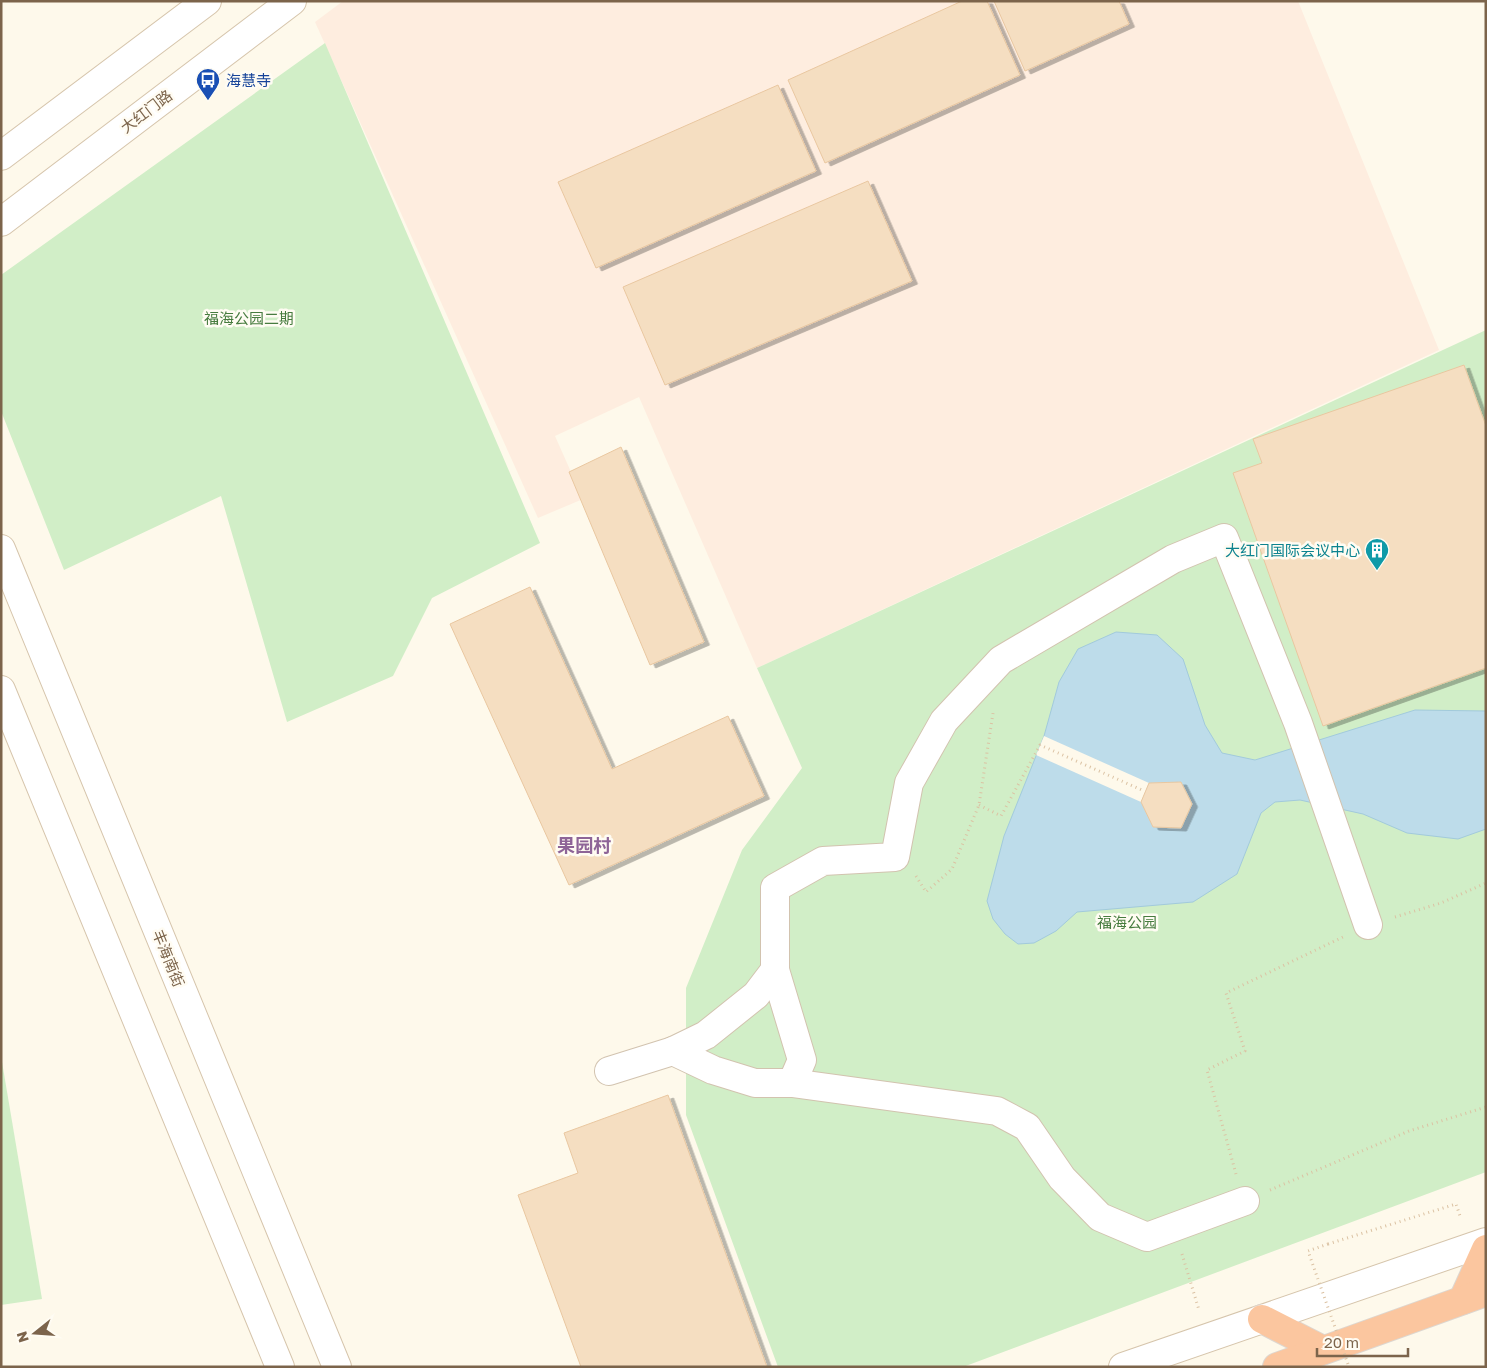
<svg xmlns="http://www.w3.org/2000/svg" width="1487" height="1368" font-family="'Golos Text','Noto Sans SC',sans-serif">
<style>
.commercial{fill:#feeddf}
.green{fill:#d1eec7}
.water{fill:#bddcea;stroke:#a2cadc}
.pier{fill:#fef9eb}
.building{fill:#f5dec1;stroke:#e9c7a0;filter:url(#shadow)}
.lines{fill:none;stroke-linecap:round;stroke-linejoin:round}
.street-casing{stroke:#d2c3af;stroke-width:30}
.secondary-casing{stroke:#d6c5ac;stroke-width:30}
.highway-casing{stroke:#ddd7d0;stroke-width:30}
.path{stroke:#dbc2a3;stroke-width:3;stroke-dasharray:1 4;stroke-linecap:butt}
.street{stroke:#fff;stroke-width:28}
.secondary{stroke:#fff;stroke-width:28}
.highway{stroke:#fbc69f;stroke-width:28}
.path-bridge{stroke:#dbc2a3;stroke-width:3;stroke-dasharray:1 4;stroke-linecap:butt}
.labels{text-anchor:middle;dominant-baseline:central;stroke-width:5;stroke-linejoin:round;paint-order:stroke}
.transit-label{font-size:15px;fill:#164399;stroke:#fffcf3;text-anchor:start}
.street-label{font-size:15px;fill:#7c644b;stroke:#fffcf3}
.park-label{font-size:15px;fill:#477c3f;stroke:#fffcf3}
.culture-label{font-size:15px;fill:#0d838f;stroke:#fffcf3;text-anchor:end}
.quarter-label{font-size:18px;font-weight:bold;fill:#8e6497;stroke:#fffcf3}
</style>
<defs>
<filter id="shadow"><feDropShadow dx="5.5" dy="3" stdDeviation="0" flood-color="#0004"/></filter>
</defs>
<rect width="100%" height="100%" fill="#fef9eb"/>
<path class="commercial" d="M343,1H1298L1439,350L757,668L639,397L555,436L583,499L538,518L315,22Z"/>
<g class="green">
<path d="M325,43L540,543L432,598L393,676L287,722L221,496L64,570L1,411V275Z"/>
<path d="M1486,330V1172L963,1367H778L686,1115V988L742,850L802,768L757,668Z"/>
<path d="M1,1056L42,1299L1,1305Z"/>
</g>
<path class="water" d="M1116,632L1157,635L1183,659L1205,725L1222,753L1255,760L1415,710L1486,711V829L1458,839L1407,833L1363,814L1300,800L1275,802L1261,813L1237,874L1193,902L1077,912L1056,931L1034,943L1018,944L1005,934L993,919L987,901L1004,836L1044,736L1059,682L1078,649Z"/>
<path class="pier" d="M1044,736L1149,783L1141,802L1036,755Z"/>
<g class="building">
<path d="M962,1H987L1020,75L825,163L788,80Z"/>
<path d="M994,1H1119L1129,24L1025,71Z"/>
<path d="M778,85L816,171L596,268L558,182Z"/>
<path d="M868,181L912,281L665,385L623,287Z"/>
<path d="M1464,365L1486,426V668L1323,726L1233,473L1262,463L1253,439Z"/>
<path d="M621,447L704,642L650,665L569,472Z"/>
<path d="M530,587L612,769L728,716L764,796L569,885L450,624Z"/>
<path d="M1181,782L1192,804L1181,828L1153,827L1141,802L1149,783Z"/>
<path d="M668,1095L767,1367H581L518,1195L578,1173L564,1133Z"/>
</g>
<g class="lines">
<g class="street-casing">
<g id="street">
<path d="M775,970L802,1060L792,1083"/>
<path d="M673,1051L713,1070L755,1083H792L997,1111L1027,1127L1062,1178L1100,1217L1147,1237L1245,1201"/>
<path d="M609,1071L673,1051L706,1035L756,995L775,970V888L823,861L895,857L909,783L944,721L1001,660L1173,559L1224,538L1298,723L1368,925"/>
</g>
</g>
<g class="secondary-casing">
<g id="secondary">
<path d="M1,156L207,1"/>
<path d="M1,222L292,1"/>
<path d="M1,549L337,1367"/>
<path d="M1,690L280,1367"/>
<path d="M1123,1367L1486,1242"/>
</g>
</g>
<g class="highway-casing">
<g id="highway">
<path d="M1463,1300L1486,1249"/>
<path d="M1262,1319L1323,1350"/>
<path d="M1277,1367L1486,1292"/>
</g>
</g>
<g class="path">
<path d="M979,805L1001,816L1040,745L1142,790"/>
<path d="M916,876L926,892L952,869L979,805L993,713"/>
<path d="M1395,917L1441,903L1486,883"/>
<path d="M1236,1174L1207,1070L1245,1051L1226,993L1343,937"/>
<path d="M1270,1190L1409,1131L1486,1107"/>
<path d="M1328,1244L1456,1204L1461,1219"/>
<path d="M1182,1254L1199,1310"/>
</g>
<use href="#street" class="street"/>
<use href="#secondary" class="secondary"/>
<use href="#highway" class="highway"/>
<path class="path-bridge" d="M1328,1244L1308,1251L1349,1367"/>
</g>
<defs>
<g id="bus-pin" transform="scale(1.25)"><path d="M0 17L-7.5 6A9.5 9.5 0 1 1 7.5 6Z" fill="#1a4fb4" stroke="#fffcf3"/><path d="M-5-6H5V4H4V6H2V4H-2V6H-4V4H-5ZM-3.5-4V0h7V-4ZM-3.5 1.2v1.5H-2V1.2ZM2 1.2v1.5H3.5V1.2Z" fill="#fff"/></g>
<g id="building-pin" transform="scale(1.25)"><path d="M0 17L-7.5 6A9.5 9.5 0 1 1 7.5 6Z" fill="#0f9aa8" stroke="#fffcf3"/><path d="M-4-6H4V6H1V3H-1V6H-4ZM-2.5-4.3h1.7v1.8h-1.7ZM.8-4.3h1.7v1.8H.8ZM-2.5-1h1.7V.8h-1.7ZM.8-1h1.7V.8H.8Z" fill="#fff"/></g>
</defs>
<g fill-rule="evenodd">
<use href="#bus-pin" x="208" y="80"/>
<use href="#building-pin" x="1377" y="550"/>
</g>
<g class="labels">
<g class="transit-label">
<text x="226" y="80">海慧寺</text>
</g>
<g class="street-label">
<text transform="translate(146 111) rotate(-37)">大红门路</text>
<text transform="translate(169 958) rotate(68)">丰海南街</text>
</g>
<g class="park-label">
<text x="249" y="318">福海公园二期</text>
<text x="1127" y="922">福海公园</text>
</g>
<g class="culture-label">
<text x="1360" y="550">大红门国际会议中心</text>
</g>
<g class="quarter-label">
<text x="584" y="845">果园村</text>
</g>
</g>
<rect width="1487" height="1368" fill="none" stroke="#7c644b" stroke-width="5"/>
<g transform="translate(35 1333) rotate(253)" stroke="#fffcf3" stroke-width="4" paint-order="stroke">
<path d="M0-4L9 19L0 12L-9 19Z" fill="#7c644b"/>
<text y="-8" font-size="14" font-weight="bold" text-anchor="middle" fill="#7c644b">N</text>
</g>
<path d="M1317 1348v8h91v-8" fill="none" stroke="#7c644b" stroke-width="2.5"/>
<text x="1324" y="1348" font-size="15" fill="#7c644b" stroke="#fffcf3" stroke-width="4" paint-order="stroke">20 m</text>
</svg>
